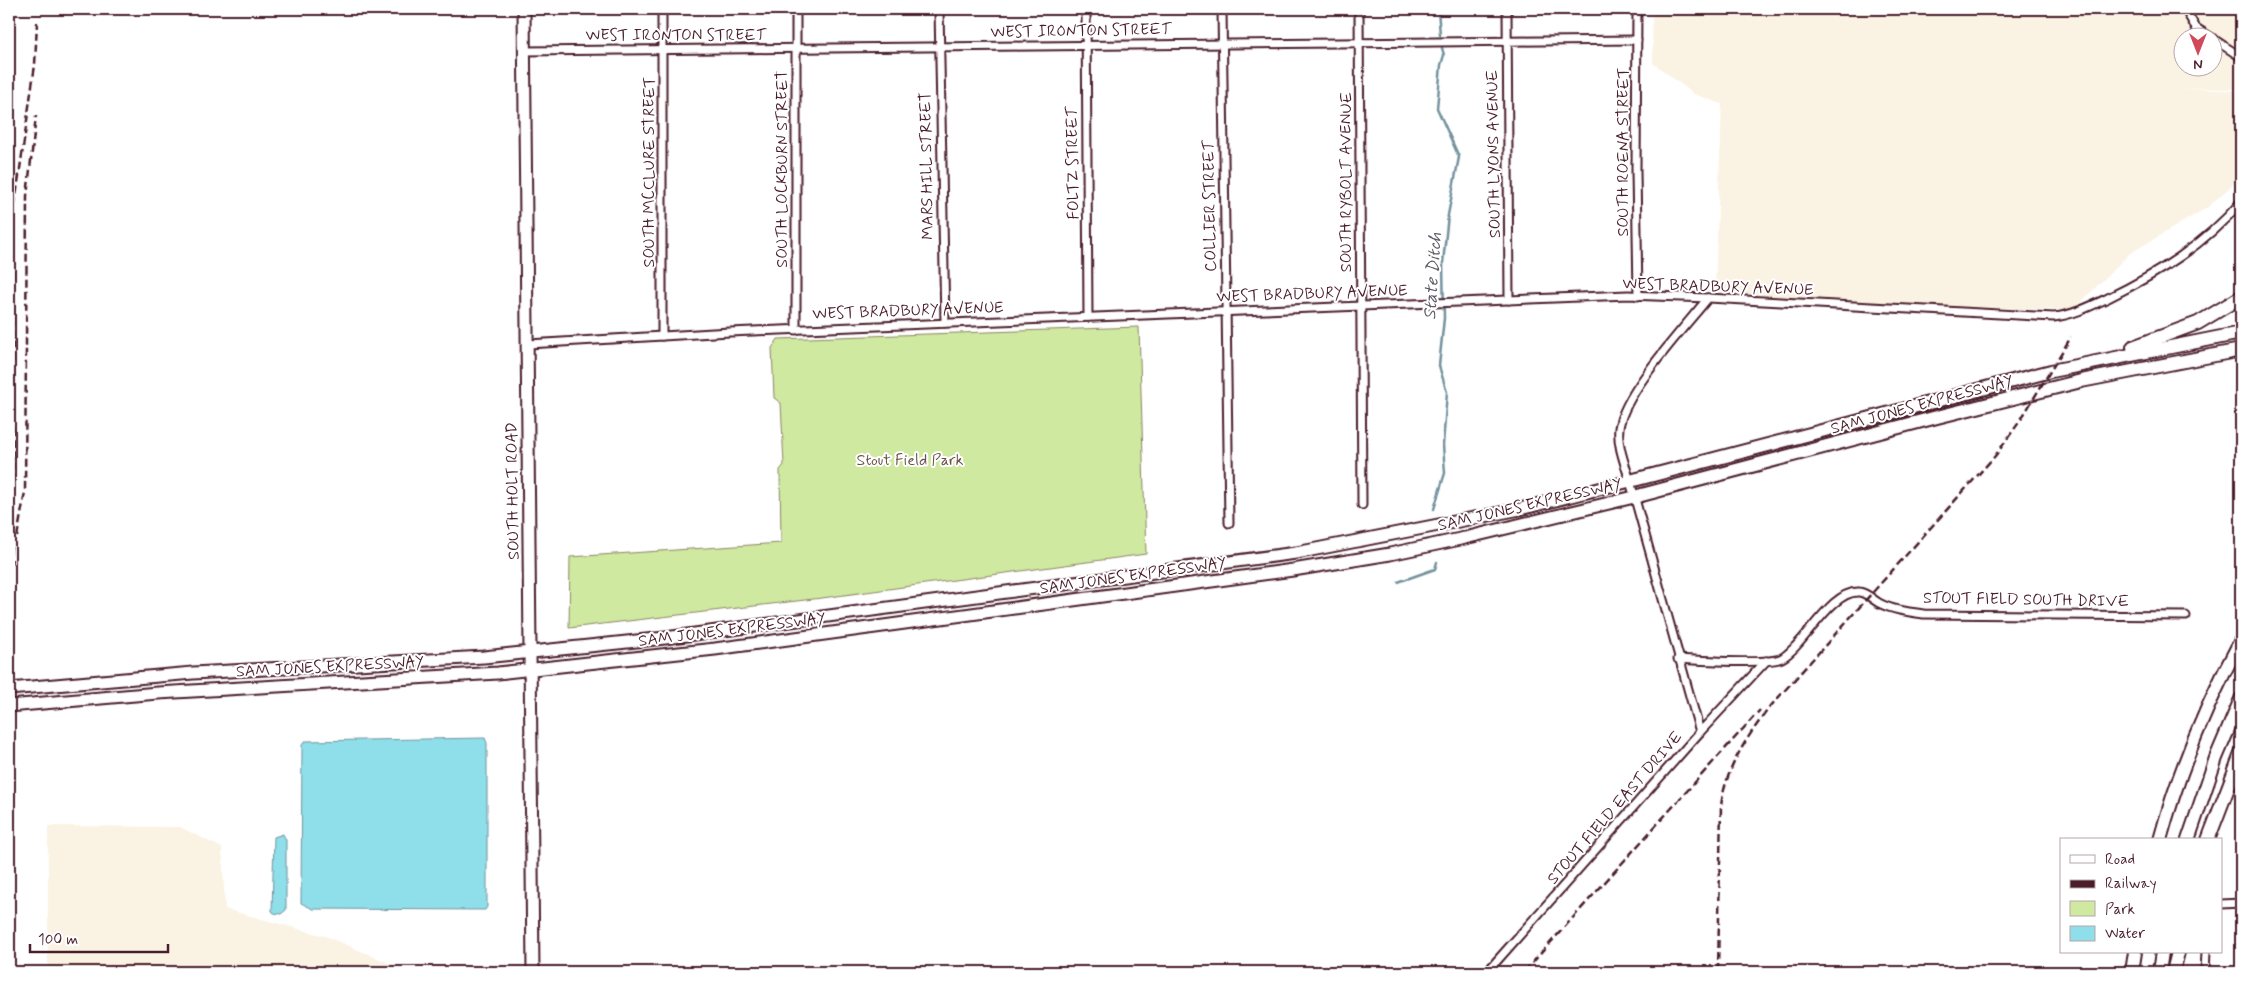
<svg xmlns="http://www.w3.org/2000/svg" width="2250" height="981" font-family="Mynerve,sans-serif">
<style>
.built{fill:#faf2e3;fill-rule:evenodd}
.green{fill:#cfe9a0;stroke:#8c8466}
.water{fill:#8edfe9;stroke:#73929d}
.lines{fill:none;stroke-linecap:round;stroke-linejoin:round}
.stream{stroke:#73929d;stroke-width:2.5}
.street-casing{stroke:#4a1f2b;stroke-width:11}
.primary-casing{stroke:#4a1f2b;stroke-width:15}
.highway-casing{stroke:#4a1f2b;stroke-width:16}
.street{stroke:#fff;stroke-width:7}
.primary{stroke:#fff;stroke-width:11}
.highway{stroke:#fff;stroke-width:12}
.rail{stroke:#4a1f2b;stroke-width:2.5;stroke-dasharray:8 4;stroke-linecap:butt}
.labels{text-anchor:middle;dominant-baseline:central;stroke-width:4;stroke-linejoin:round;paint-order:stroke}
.street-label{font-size:16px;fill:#4a1f2b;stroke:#fff}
.park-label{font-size:16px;fill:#6b5248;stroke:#fff}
.water-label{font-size:18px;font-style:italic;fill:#5e5964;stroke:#fff}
</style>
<rect width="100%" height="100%" fill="#fff"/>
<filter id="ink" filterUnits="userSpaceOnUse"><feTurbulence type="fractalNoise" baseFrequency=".02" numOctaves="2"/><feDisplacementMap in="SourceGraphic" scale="10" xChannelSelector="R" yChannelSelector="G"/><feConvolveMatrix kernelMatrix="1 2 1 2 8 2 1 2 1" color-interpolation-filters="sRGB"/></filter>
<g filter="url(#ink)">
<g class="built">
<path d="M1652,9H2241V89L2175,88L2241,91V174L2233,184L2208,207L2129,254L2073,310L1916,307L1715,292L1722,104L1694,94L1653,63ZM2182,38H2212V68H2182Z"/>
<path d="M48,826L180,827L222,848L225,909L328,937L410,972H48Z"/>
</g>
<path class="green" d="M1139,327L1146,554L822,598L569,628L570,557L781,543L780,470L784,465L781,403L774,398L772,348L778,339Z"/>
<g class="water">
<path d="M485,738L487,743V907L485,910L313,909L301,903L302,745L305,741Z"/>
<path d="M283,834L286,840V910L281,914L274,913L272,911L274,837Z"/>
</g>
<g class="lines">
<g class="stream">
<path d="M1438,9L1440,35"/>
<path d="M1434,509L1445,473L1443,445L1447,392L1439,366L1444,318L1443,263L1448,215L1459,157L1437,108L1441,65L1444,55L1442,48"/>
<path d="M1398,582L1435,569L1437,562"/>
</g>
<g class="street-casing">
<g id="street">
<path d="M662,9V336"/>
<path d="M939,9L945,323"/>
<path d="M1086,9L1088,317"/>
<path d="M1222,9L1229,523"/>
<path d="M1359,9L1362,505"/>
<path d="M1507,9L1509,300"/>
<path d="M1637,9L1636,171L1638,296"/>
<path d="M2185,9L2196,28L2212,38"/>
<path d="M2212,38L2241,57"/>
<path d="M524,51L1637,40"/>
<path d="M796,330V9"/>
<path d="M528,344L730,332L1628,295L1708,298L2054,317C2073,315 2091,306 2108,298C2159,273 2204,245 2241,202"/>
<path d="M1678,659C1697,660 1769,665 1782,658C1805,645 1831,590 1859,592C1867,593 1872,599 1879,603C1892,610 1909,612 1924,614L2186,616"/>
<path d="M1700,732L1630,481C1625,464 1617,445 1619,428C1624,392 1685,327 1708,298"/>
<path d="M2221,904L2241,903"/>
<path d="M1487,972L1700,732L1766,661"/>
<path d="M2205,972L2206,952"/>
</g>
</g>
<g class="primary-casing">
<g id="primary">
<path d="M524,9L533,972"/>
<path d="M9,689L193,673L484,657L665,638L1296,553L1520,509L1630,481"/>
<path d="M9,706L158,693L498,673L715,649L1293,570L1390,554L1465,538L1634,497"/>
</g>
</g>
<g class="highway-casing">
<g id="highway">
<path d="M2133,347L2198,323L2241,297"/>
<path d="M1630,481L2051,371L2241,333"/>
<path d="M1634,497L1937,417L2081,381L2241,350"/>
<path d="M2160,840C2179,770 2207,703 2241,640"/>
<path d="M2188,840L2216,758L2241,699"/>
<path d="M2208,840L2241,754"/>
<path d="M2132,972L2135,952"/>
<path d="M2159,972L2162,952"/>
<path d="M2173,972L2178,952"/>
</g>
</g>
<use href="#street" class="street"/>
<use href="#primary" class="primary"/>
<use href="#highway" class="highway"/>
<g class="rail">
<path d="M17,537L25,492L27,196L36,116"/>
<path d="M9,566L13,527V217L35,65L37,22"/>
<path d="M9,577L12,559"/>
<path d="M9,867L11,881"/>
<path d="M1524,972L1760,710"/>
<path d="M1718,972L1721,806C1726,767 1746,739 1769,708L1995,456L2020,421L2071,337"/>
</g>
</g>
</g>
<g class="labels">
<g class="street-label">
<text transform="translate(1081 31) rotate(-1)">WEST IRONTON STREET</text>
<text x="676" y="35">WEST IRONTON STREET</text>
<text transform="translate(1623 152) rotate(-90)">SOUTH ROENA STREET</text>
<text transform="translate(1494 154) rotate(-91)">SOUTH LYONS AVENUE</text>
<text transform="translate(1073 163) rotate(-91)">FOLTZ STREET</text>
<text transform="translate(927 166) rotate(-91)">MARS HILL STREET</text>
<text transform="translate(782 169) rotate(-90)">SOUTH LOCKBURN STREET</text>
<text transform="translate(649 172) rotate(-90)">SOUTH MCCLURE STREET</text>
<text transform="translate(1346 182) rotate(-90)">SOUTH RYBOLT AVENUE</text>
<text transform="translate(1210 206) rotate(-91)">COLLIER STREET</text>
<text transform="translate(1718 287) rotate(2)">WEST BRADBURY AVENUE</text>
<text transform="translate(1312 294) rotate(-2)">WEST BRADBURY AVENUE</text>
<text transform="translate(908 311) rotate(-2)">WEST BRADBURY AVENUE</text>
<text transform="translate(1922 405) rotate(-15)">SAM JONES EXPRESSWAY</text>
<text transform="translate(513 491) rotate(-91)">SOUTH HOLT ROAD</text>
<text transform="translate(1530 505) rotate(-13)">SAM JONES EXPRESSWAY</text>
<text transform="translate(1133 576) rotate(-8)">SAM JONES EXPRESSWAY</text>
<text transform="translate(2026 600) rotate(1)">STOUT FIELD SOUTH DRIVE</text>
<text transform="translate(732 630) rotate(-7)">SAM JONES EXPRESSWAY</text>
<text transform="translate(330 667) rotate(-3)">SAM JONES EXPRESSWAY</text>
<text transform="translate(1615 808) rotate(-49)">STOUT FIELD EAST DRIVE</text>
</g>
<g class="park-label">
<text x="910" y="460">Stout Field Park</text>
</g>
<g class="water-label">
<text transform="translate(1433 276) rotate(-86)">State Ditch</text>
</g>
</g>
<rect width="2250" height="981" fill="none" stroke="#fff" stroke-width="30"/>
<rect x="15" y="15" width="2220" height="951" fill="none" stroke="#4a1f2b" stroke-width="2" filter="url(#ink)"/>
<rect x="2060" y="838" width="162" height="115" fill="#ffffff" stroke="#b7a5aa"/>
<rect x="2070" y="855" width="25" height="8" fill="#ffffff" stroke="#b7a5aa"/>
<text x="2105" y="864" font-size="15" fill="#4a1f2b">Road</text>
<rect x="2070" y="880" width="25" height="8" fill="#4a1f2b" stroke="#b7a5aa"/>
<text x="2105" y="888" font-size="15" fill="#4a1f2b">Railway</text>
<rect x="2070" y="901" width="25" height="15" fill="#cfe9a0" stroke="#b7a5aa"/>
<text x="2105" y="914" font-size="15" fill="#4a1f2b">Park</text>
<rect x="2070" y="926" width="25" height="15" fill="#8edfe9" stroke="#b7a5aa"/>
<text x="2105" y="938" font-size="15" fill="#4a1f2b">Water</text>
<g transform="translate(2198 52) rotate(180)"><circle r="24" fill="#ffffff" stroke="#b7a5aa"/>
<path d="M0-4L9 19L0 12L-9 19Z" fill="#d1495b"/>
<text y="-8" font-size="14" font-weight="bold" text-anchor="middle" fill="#4a1f2b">N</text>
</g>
<path d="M30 944v8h138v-8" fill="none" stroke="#4a1f2b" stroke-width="2.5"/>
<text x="38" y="944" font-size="15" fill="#4a1f2b" stroke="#ffffff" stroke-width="4" paint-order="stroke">100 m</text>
</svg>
